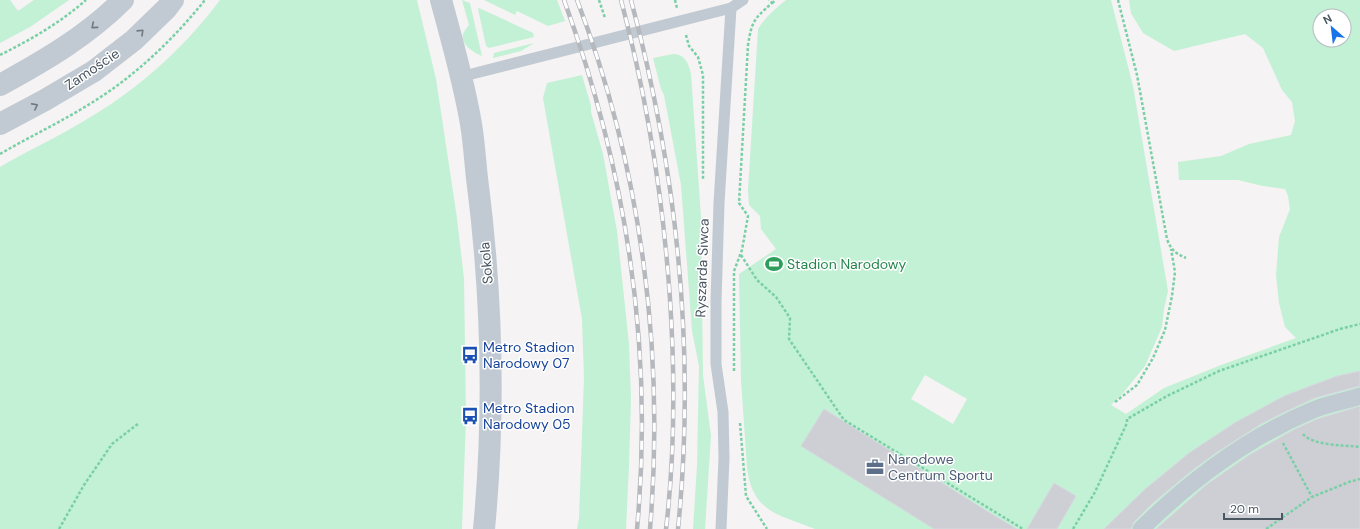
<svg xmlns="http://www.w3.org/2000/svg" width="1360" height="529" font-family="'DM Sans',sans-serif">
<style>
.green{fill:#c3f1d5;fill-rule:evenodd}
.building{fill:#cdcfd5;stroke:#d7d9de}
.lines{fill:none;stroke-linecap:round;stroke-linejoin:round}
.path{stroke:#7ad0a6;stroke-width:2.5;stroke-dasharray:3 2;stroke-linecap:butt}
.service{stroke:#c1cad2;stroke-width:11}
.pedestrian{stroke:#c1cad2;stroke-width:17}
.minor{stroke:#c1cad2;stroke-width:22}
.tertiary{stroke:#c1cad2;stroke-width:22}
.rail-casing{stroke:#b5b8bd;stroke-width:4.5}
.rail{stroke:#fff;stroke-width:3;stroke-dasharray:9;stroke-linecap:butt}
.oneway{stroke:#6e7983}
.labels{text-anchor:middle;dominant-baseline:central;stroke-width:3;stroke-linejoin:round;paint-order:stroke}
.street-label{font-size:14px;fill:#4a5661;stroke:#fff}
.leisure-label{font-size:14px;fill:#27864d;stroke:#fff;text-anchor:start}
.transit-label{font-size:14px;fill:#164399;stroke:#fff;text-anchor:start}
.service-label{font-size:14px;fill:#4e5e75;stroke:#fff;text-anchor:start}
</style>
<rect width="100%" height="100%" fill="#f5f3f3"/>
<g class="green">
<path d="M0,0H10L18,11L34,0H69L30,27L0,43Z"/>
<path d="M220,0H417L436,79L457,218L464,279L466,418L462,529H0V167C25,152 52,140 77,125C133,94 182,51 220,0Z"/>
<path d="M462,0L470,3L482,56C474,53 460,44 463,34C464,31 467,28 469,25Z"/>
<path d="M484,0H557L565,21L548,26L517,11L515,15Z"/>
<path d="M786,0H1111L1133,86L1168,291L1164,309L1162,327L1145,366L1123,393L1111,405L1126,414L1164,388L1221,365L1296,338L1285,327L1279,303L1276,275L1279,237L1290,209L1288,196L1285,189L1263,186L1238,180H1179L1178,162L1221,156L1249,144L1291,135L1295,121L1292,102L1282,90L1263,48L1245,34L1174,51L1143,33L1131,13L1129,0H1360V529H815C778,514 753,513 747,468L741,380L739,274L776,249L761,229L760,216L749,205L748,190L758,29C765,17 775,9 786,0ZM1320,16H1344V40H1320ZM925,375L967,399L953,424L911,399Z"/>
<path d="M479,8L533,33L534,37L489,48L486,46L478,9Z"/>
<path d="M534,43L521,51L493,58L494,53Z"/>
<path d="M673,54C685,54 689,64 691,74L701,217L703,375L711,436L705,529H693L697,466L699,366L692,331L681,185L664,95L661,89L653,58Z"/>
<path d="M582,75L591,106V112L603,154L617,231L629,344L631,399L629,466L626,529H577L579,518L584,378L582,319L543,98L547,83Z"/>
</g>
<g class="building">
<path d="M1360,371V386L1315,398L1285,412L1261,424L1216,453L1194,469L1153,503L1134,522L1131,529H1104L1144,490L1189,453L1236,422L1284,396L1337,376Z"/>
<path d="M1360,406V529H1156L1206,485L1249,455L1293,430L1317,419Z"/>
<path d="M824,409L987,511L1017,529H934L801,446Z"/>
<path d="M1054,483L1076,496L1057,529H1027Z"/>
</g>
<g class="lines">
<g class="path">
<path d="M599,0L605,18"/>
<path d="M675,0L677,8"/>
<path d="M1118,0L1137,75L1167,239C1171,250 1175,253 1186,258"/>
<path d="M772,3L776,0"/>
<path d="M686,35L689,46L698,57L703,75V180"/>
<path d="M0,55C30,40 60,23 86,0"/>
<path d="M0,154C29,137 59,123 88,105C133,78 172,41 205,0"/>
<path d="M741,255L757,280L776,297L790,318L789,339L844,420L1023,529"/>
<path d="M734,371V271L742,250L748,216L739,203L748,45C752,21 753,20 772,3L769,0"/>
<path d="M1115,402L1137,385L1153,358L1165,330L1172,296L1175,272L1171,249"/>
<path d="M740,423L746,496L767,529"/>
<path d="M1303,434C1313,446 1345,445 1360,447"/>
<path d="M1283,443L1312,497"/>
<path d="M59,529L84,485L112,444L139,423"/>
<path d="M1073,529L1095,492L1127,423V419L1167,396L1219,371L1340,329L1360,324"/>
<path d="M1266,529L1312,497L1349,482L1360,479"/>
</g>
<g class="service">
<path d="M460,77L731,8L743,0"/>
<path d="M721,529L724,458L723,412L716,364V302L719,203L731,8"/>
</g>
<path class="pedestrian" d="M1141,529C1191,480 1248,437 1313,410C1328,404 1345,401 1360,396"/>
<path class="minor" d="M441,0C452,41 464,82 471,124C474,142 475,160 477,178C492,294 495,413 484,529"/>
<g class="tertiary">
<path d="M0,85C44,61 87,36 123,0"/>
<path d="M0,124L45,100L94,71L134,40L167,8L173,0"/>
</g>
<g class="rail-casing">
<g id="rail">
<path d="M564,0C626,170 654,348 637,529"/>
<path d="M577,0C641,167 665,351 650,529"/>
<path d="M621,0C647,98 663,197 670,299C675,375 675,453 666,529"/>
<path d="M631,0C677,172 696,352 678,529"/>
</g>
</g>
<use href="#rail" class="rail"/>
</g>
<defs><path id="oneway-chevron" d="M-2-3.5L2.5 0L-2 3.5" fill="none" stroke-width="1.6" stroke-linecap="round" stroke-linejoin="round"/></defs>
<g class="oneway">
<use href="#oneway-chevron" transform="translate(94 26) rotate(140)"/>
<use href="#oneway-chevron" transform="translate(141 32) rotate(-44)"/>
<use href="#oneway-chevron" transform="translate(35 106) rotate(-28)"/>
</g>
<defs>
<g id="stadium-bare" transform="scale(1.38)"><path d="M0-5a6.5 5 0 1 0 0 10a6.5 5 0 1 0 0-10ZM-3.5-1.8h7v3.6h-7Z" fill="#2e9e5b" stroke="#fff" stroke-width="2.5" paint-order="stroke"/></g>
<g id="bus-bare" transform="scale(1.38)"><path d="M-5-6H5V4H4V6H2V4H-2V6H-4V4H-5ZM-3.5-4V0h7V-4ZM-3.5 1.2v1.5H-2V1.2ZM2 1.2v1.5H3.5V1.2Z" fill="#1a4fb4" stroke="#fff" stroke-width="2.5" paint-order="stroke"/></g>
<g id="office-bare" transform="scale(1.38)"><path d="M-6-3h4V-5.5h4V-3h4V5H-6ZM-1-4.5V-3h2v-1.5ZM-6 0V1H6V0Z" fill="#5c6f8a" stroke="#fff" stroke-width="2.5" paint-order="stroke"/></g>
</defs>
<g fill-rule="evenodd">
<use href="#stadium-bare" x="774" y="264"/>
<use href="#bus-bare" x="470" y="355"/>
<use href="#bus-bare" x="470" y="416"/>
<use href="#office-bare" x="875" y="467"/>
</g>
<g class="labels">
<g class="street-label">
<text transform="translate(92 69) rotate(-34)">Zamoście</text>
<text transform="translate(486 263) rotate(-95)">Sokola</text>
<text transform="translate(702 268) rotate(-88)">Ryszarda Siwca</text>
</g>
<g class="leisure-label">
<text x="787" y="264">Stadion Narodowy</text>
</g>
<g class="transit-label">
<text x="483" y="347">Metro Stadion<tspan x="483" dy="16">Narodowy 07</tspan></text>
<text x="483" y="408">Metro Stadion<tspan x="483" dy="16">Narodowy 05</tspan></text>
</g>
<g class="service-label">
<text x="888" y="459">Narodowe<tspan x="888" dy="16">Centrum Sportu</tspan></text>
</g>
</g>
<g transform="translate(1332 28) rotate(332)"><circle r="19" fill="#ffffff" stroke="#b7bbc0"/>
<path d="M0-3L7 15L0 10L-7 15Z" fill="#1a73e8"/>
<text y="-6" font-size="11" font-weight="bold" text-anchor="middle" fill="#4a5661">N</text>
</g>
<path d="M1224 513v6h58v-6" fill="none" stroke="#4a5661" stroke-width="2"/>
<text x="1230" y="513" font-size="12" fill="#4a5661" stroke="#ffffff" stroke-width="3" paint-order="stroke">20 m</text>
</svg>
